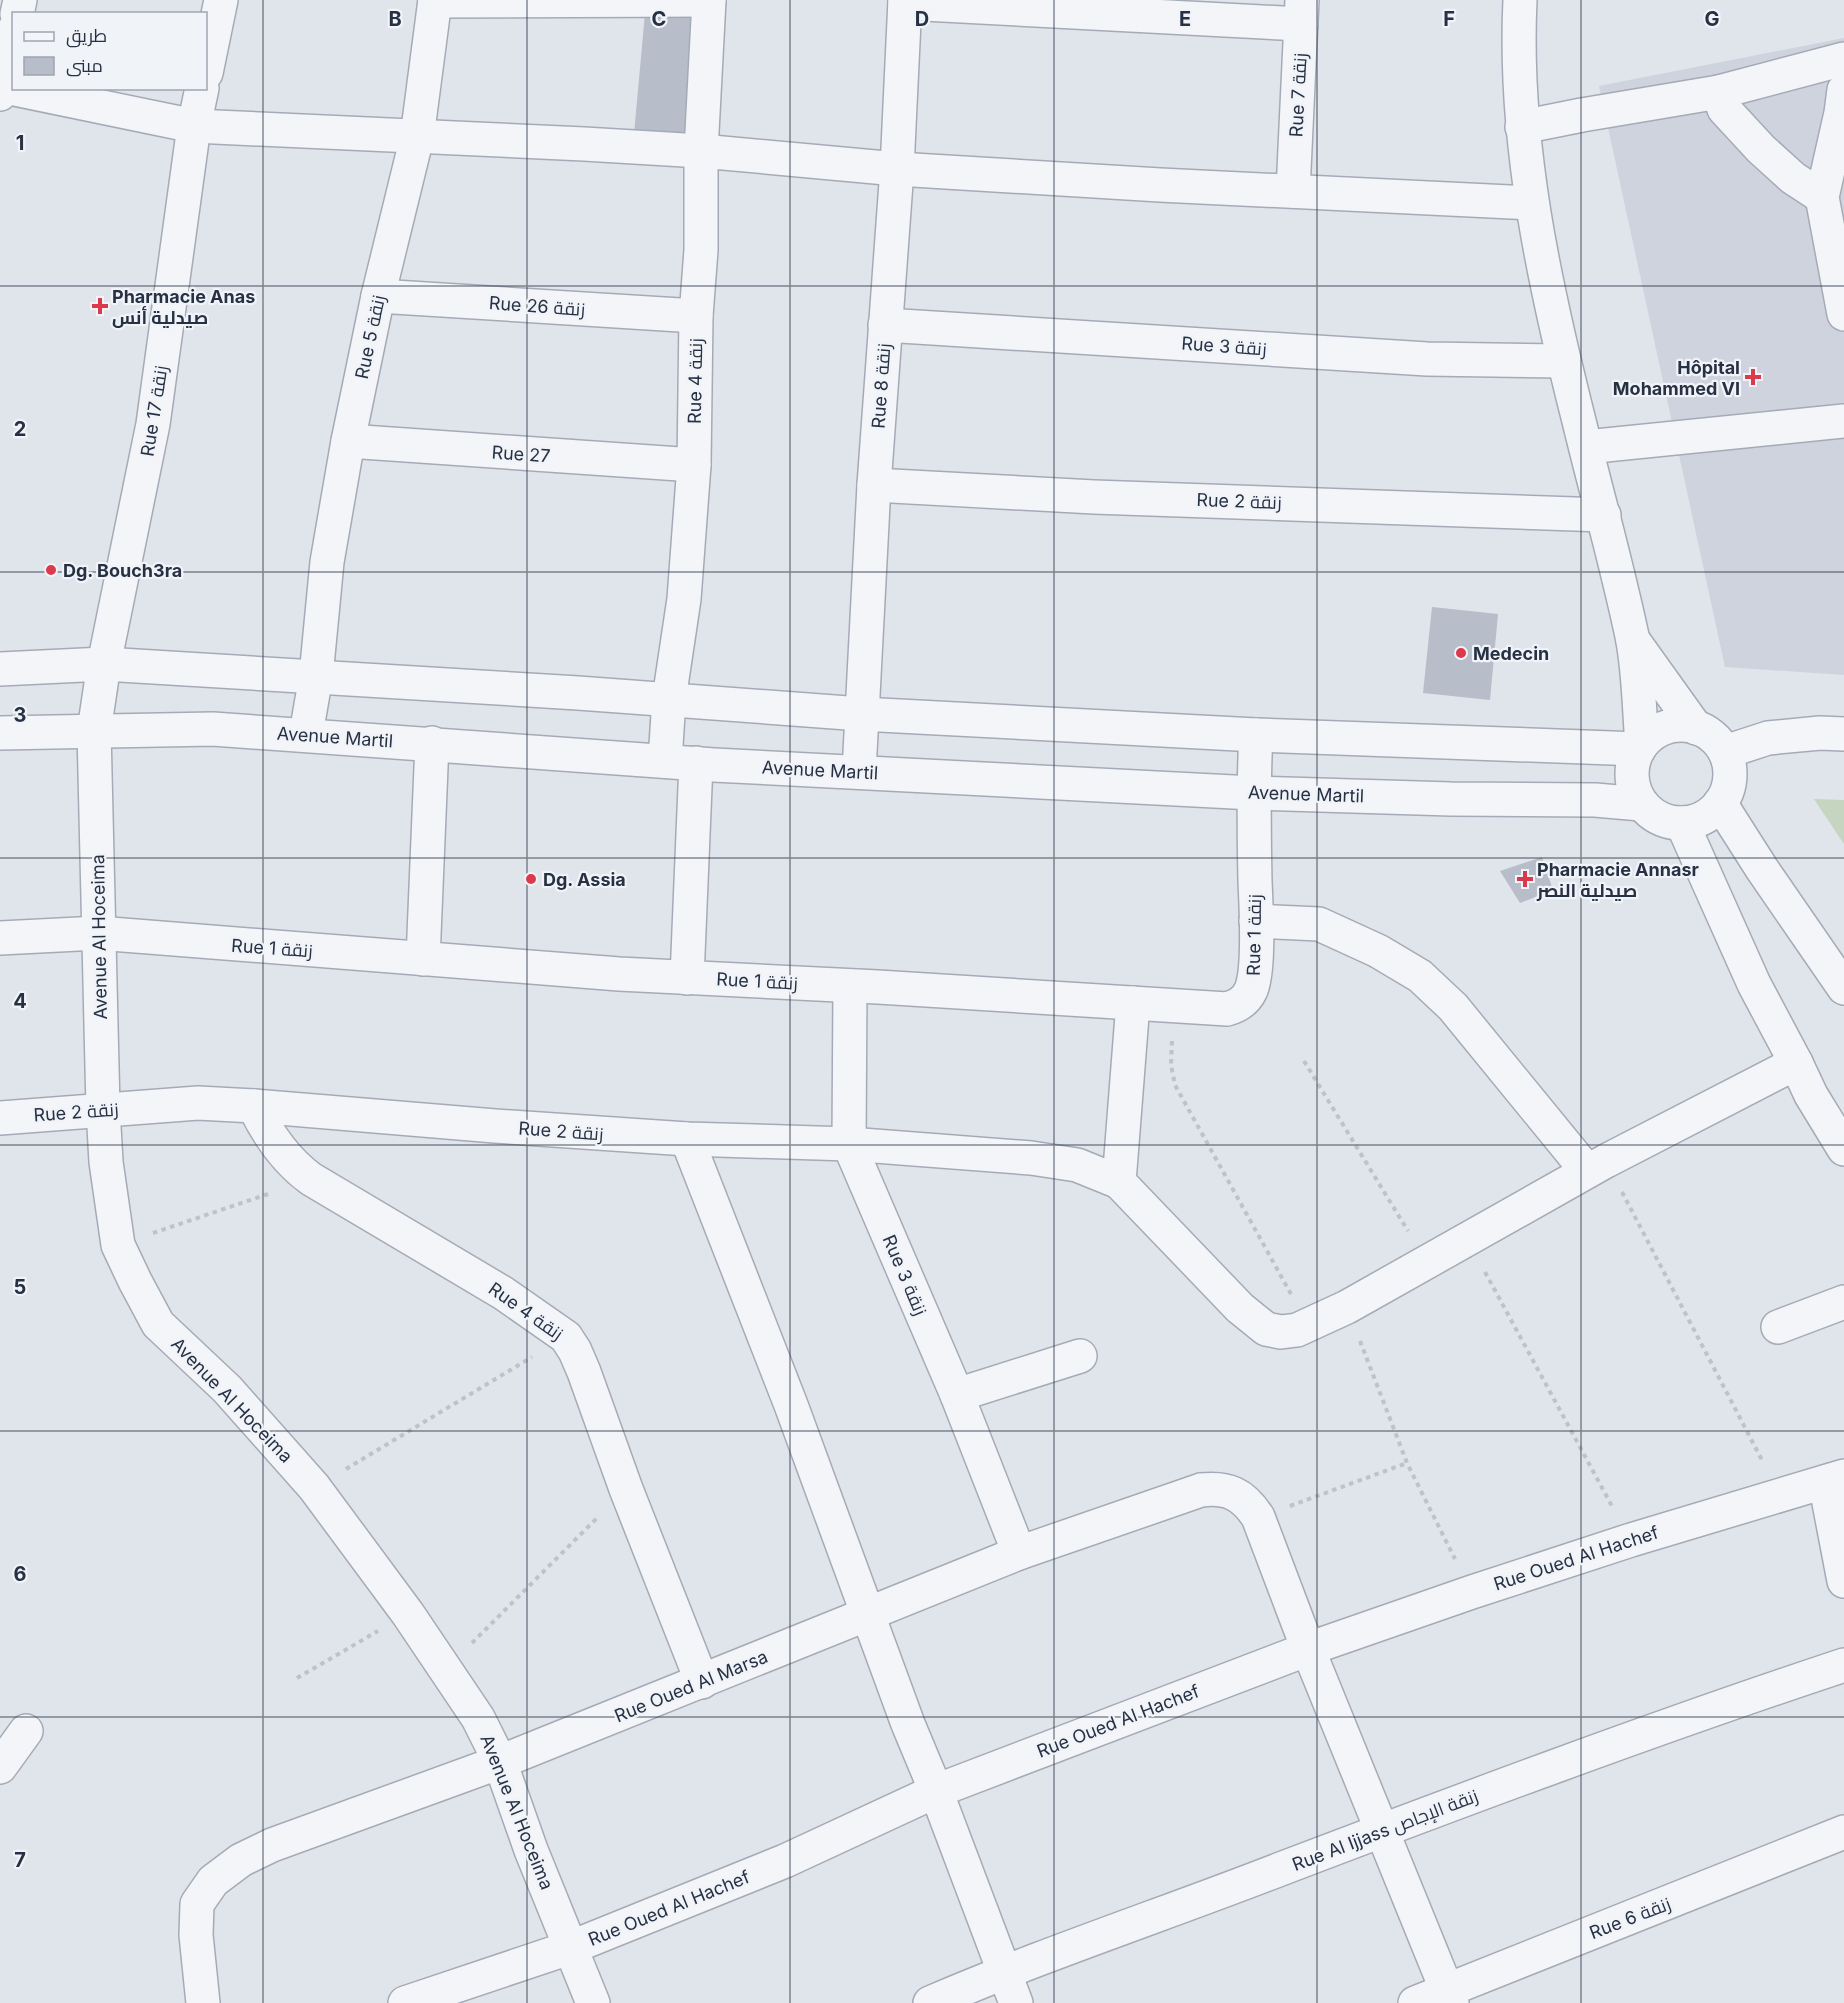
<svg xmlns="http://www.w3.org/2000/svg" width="1844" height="2003" font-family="Inter,Cairo,sans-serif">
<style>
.built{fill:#ced3dd}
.green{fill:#c5d5c0}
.building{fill:#b7bdc9}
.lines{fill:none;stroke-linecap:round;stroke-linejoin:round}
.minor-casing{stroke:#a5abb6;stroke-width:36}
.path{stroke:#bec2c9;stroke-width:4;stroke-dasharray:4.5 4.5;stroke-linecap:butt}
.minor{stroke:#f3f5f8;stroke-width:33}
.grid{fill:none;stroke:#273144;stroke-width:1.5;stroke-opacity:0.55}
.poi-dot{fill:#dc394c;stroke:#f0f3f8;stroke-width:2}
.labels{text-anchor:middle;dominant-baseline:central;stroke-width:4.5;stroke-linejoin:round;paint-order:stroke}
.street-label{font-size:18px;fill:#273144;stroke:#f0f3f8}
.poi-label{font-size:18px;font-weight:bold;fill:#273144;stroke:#f0f3f8;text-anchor:start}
.grid-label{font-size:20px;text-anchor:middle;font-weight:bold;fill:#273144;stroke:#f0f3f8;stroke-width:4.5;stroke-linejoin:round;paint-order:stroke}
</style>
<rect width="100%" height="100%" fill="#e0e4eb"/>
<path class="built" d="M1844,38V675L1725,667L1599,86Z"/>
<path class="green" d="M1814,799L1844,800V844Z"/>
<g class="building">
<path d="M645,13L696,18L685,138L634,134Z"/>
<path d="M1432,607L1498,614L1490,700L1423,693Z"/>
<path d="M1542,857L1553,890L1520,903L1500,871Z"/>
</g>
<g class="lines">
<g class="minor-casing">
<g id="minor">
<path d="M1520,0C1513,143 1545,287 1580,425C1597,495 1617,565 1632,636C1639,670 1639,709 1642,744"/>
<path d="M435,1L709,0"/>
<path d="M905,3L1301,24"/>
<path d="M17,14L20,0"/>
<path d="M206,73L221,0"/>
<path d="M0,86L194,126L584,144L701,151L897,169L1160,185L1532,203"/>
<path d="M202,88L194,126L153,424L104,664L94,731L103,1109L106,1162L118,1245L135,1281L158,1324L227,1389L314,1487L408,1614L478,1718L500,1762L531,1850L593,2003"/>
<path d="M1844,90L1841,113L1822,197L1844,314"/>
<path d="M1719,92L1844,59"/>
<path d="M0,94L14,30"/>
<path d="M1522,127L1582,115L1719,92L1724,109L1761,149L1793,178L1822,197"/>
<path d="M1293,191L1302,0"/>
<path d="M378,296L696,316"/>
<path d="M885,325L1427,359L1564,361"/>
<path d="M348,441L694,465"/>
<path d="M1586,447L1844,421"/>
<path d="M874,485L1094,497L1604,515"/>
<path d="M1633,640L1696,728"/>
<path d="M0,669L104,664L578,693L861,714L1256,735L1639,749"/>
<circle cx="1681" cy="774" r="49"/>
<path d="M0,733L213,729L714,765L1253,793L1451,799L1595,800L1641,804"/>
<path d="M306,734L316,676L327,562L348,441L378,296L417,137L435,0"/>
<path d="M1725,752L1768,738L1820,733L1844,734"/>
<path d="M665,761L669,699L684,599L694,465L696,316L701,250V151L709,0"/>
<path d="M859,772L874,485L897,169L905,0"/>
<path d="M1720,803L1762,869L1844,988"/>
<path d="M1682,823L1754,984L1796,1063L1811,1095L1844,1149"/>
<path d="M1256,921L1319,924L1378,951L1420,976L1453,1007L1587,1171"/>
<path d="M0,938L98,933L619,974L878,987L1227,1009C1238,1006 1246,1001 1251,990C1260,968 1256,907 1255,881C1254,832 1253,784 1256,735"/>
<path d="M423,959L432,743"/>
<path d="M687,978L696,763"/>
<path d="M850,986L849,1144L957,1395L1019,1553"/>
<path d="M1133,1003L1119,1182L1240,1308L1266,1329L1281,1332L1297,1330L1347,1307L1606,1161L1796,1063"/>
<path d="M254,1106C268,1135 285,1160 311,1179L503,1293L566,1337L575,1351L584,1372L626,1489L702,1682"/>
<path d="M0,1118L198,1103L254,1106L495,1126L687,1139L849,1144L1031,1158L1077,1165L1119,1182"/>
<path d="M687,1139L791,1405L908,1724L936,1791L1016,2003"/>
<path d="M1778,1327L1844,1302"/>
<path d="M957,1395L1080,1356"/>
<path d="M1825,1482L1844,1581"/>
<path d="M0,1767L26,1731"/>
<path d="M203,2003L196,1935L197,1904L213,1881L241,1860L272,1845L500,1762L1019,1553L1201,1490C1228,1487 1243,1494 1258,1517L1308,1649L1452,2003"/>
<path d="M405,2003L572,1947L785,1861L936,1791L1308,1649L1472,1592L1631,1540L1844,1476"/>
<path d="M930,2003C1044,1954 1162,1915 1278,1870C1465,1799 1654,1728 1844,1665"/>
<path d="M1415,2003L1844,1832"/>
</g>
</g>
<g class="path">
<path d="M1172,1041L1171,1065L1175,1085L1291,1294"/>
<path d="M1304,1061L1408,1231"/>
<path d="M1622,1192L1763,1462"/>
<path d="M153,1233L271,1193"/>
<path d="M1485,1272L1613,1508"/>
<path d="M1360,1341L1407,1463L1455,1559"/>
<path d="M346,1469L532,1357"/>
<path d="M1290,1506L1407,1463"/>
<path d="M472,1643L598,1517"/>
<path d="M297,1678L378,1631"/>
</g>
<use href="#minor" class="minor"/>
</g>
<path class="grid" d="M263,0V2003M527,0V2003M790,0V2003M1054,0V2003M1317,0V2003M1581,0V2003M0,286H1844M0,572H1844M0,858H1844M0,1145H1844M0,1431H1844M0,1717H1844"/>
<g class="poi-dot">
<path d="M97 297h6v6h6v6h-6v6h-6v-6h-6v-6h6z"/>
<path d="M1750 368h6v6h6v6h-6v6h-6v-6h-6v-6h6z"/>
<circle cx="51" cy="570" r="6"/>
<circle cx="1461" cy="653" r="6"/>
<circle cx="531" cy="879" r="6"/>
<path d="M1522 870h6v6h6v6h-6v6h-6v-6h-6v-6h6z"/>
</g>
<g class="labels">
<g class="street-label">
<text transform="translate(1298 95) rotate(-87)">Rue 7 زنقة</text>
<text transform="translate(537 306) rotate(4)">Rue 26 زنقة</text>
<text transform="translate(370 337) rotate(-78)">Rue 5 زنقة</text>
<text transform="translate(1224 346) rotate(4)">Rue 3 زنقة</text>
<text transform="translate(695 381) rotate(-89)">Rue 4 زنقة</text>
<text transform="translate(881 386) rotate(-86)">Rue 8 زنقة</text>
<text transform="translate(154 411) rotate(-81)">Rue 17 زنقة</text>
<text transform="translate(521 454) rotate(4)">Rue 27</text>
<text transform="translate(1239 501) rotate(2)">Rue 2 زنقة</text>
<text transform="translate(335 737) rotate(4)">Avenue Martil</text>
<text transform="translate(820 770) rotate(3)">Avenue Martil</text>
<text transform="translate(1306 794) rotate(2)">Avenue Martil</text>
<text transform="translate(1254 935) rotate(-89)">Rue 1 زنقة</text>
<text transform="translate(99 937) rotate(-91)">Avenue Al Hoceima</text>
<text transform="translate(272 948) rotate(4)">Rue 1 زنقة</text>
<text transform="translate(757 981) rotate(3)">Rue 1 زنقة</text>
<text transform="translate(76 1112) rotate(-4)">Rue 2 زنقة</text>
<text transform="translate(561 1131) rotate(4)">Rue 2 زنقة</text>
<text transform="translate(905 1275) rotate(67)">Rue 3 زنقة</text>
<text transform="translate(526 1311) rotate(35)">Rue 4 زنقة</text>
<text transform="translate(232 1400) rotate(46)">Avenue Al Hoceima</text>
<text transform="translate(1576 1558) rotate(-18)">Rue Oued Al Hachef</text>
<text transform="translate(691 1686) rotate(-22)">Rue Oued Al Marsa</text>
<text transform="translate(1118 1721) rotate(-21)">Rue Oued Al Hachef</text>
<text transform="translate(517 1812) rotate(68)">Avenue Al Hoceima</text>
<text transform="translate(1385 1830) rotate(-21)">Rue Al Ijjass زنقة الإجاص</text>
<text transform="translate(669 1908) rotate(-22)">Rue Oued Al Hachef</text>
<text transform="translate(1630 1918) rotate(-21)">Rue 6 زنقة</text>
</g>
<g class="poi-label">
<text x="112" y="296">Pharmacie Anas<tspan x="112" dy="21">صيدلية أنس</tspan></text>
<text x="1740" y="367" text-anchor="end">Hôpital<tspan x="1740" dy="21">Mohammed VI</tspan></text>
<text x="63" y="570">Dg. Bouch3ra</text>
<text x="1473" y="653">Medecin</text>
<text x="1537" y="869">Pharmacie Annasr<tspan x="1537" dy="21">صيدلية النصر</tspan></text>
<text x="543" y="879">Dg. Assia</text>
</g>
</g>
<g class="grid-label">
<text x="395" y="26">B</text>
<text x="659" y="26">C</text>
<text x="922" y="26">D</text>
<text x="1185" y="26">E</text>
<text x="1449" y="26">F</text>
<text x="1712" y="26">G</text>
<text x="20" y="150">1</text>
<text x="20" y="436">2</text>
<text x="20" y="722">3</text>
<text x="20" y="1008">4</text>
<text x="20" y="1294">5</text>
<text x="20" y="1581">6</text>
<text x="20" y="1867">7</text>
</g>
<rect x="12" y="12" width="195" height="78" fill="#f0f3f8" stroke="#a0a5b0" stroke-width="1.5"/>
<rect x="24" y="32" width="30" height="9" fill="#f3f5f8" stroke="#a0a5b0" stroke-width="1.5"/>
<text x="66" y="42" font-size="18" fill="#273144">طريق</text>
<rect x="24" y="57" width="30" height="18" fill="#b7bdc9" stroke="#a0a5b0" stroke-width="1.5"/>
<text x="66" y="72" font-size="18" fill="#273144">مبنى</text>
</svg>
